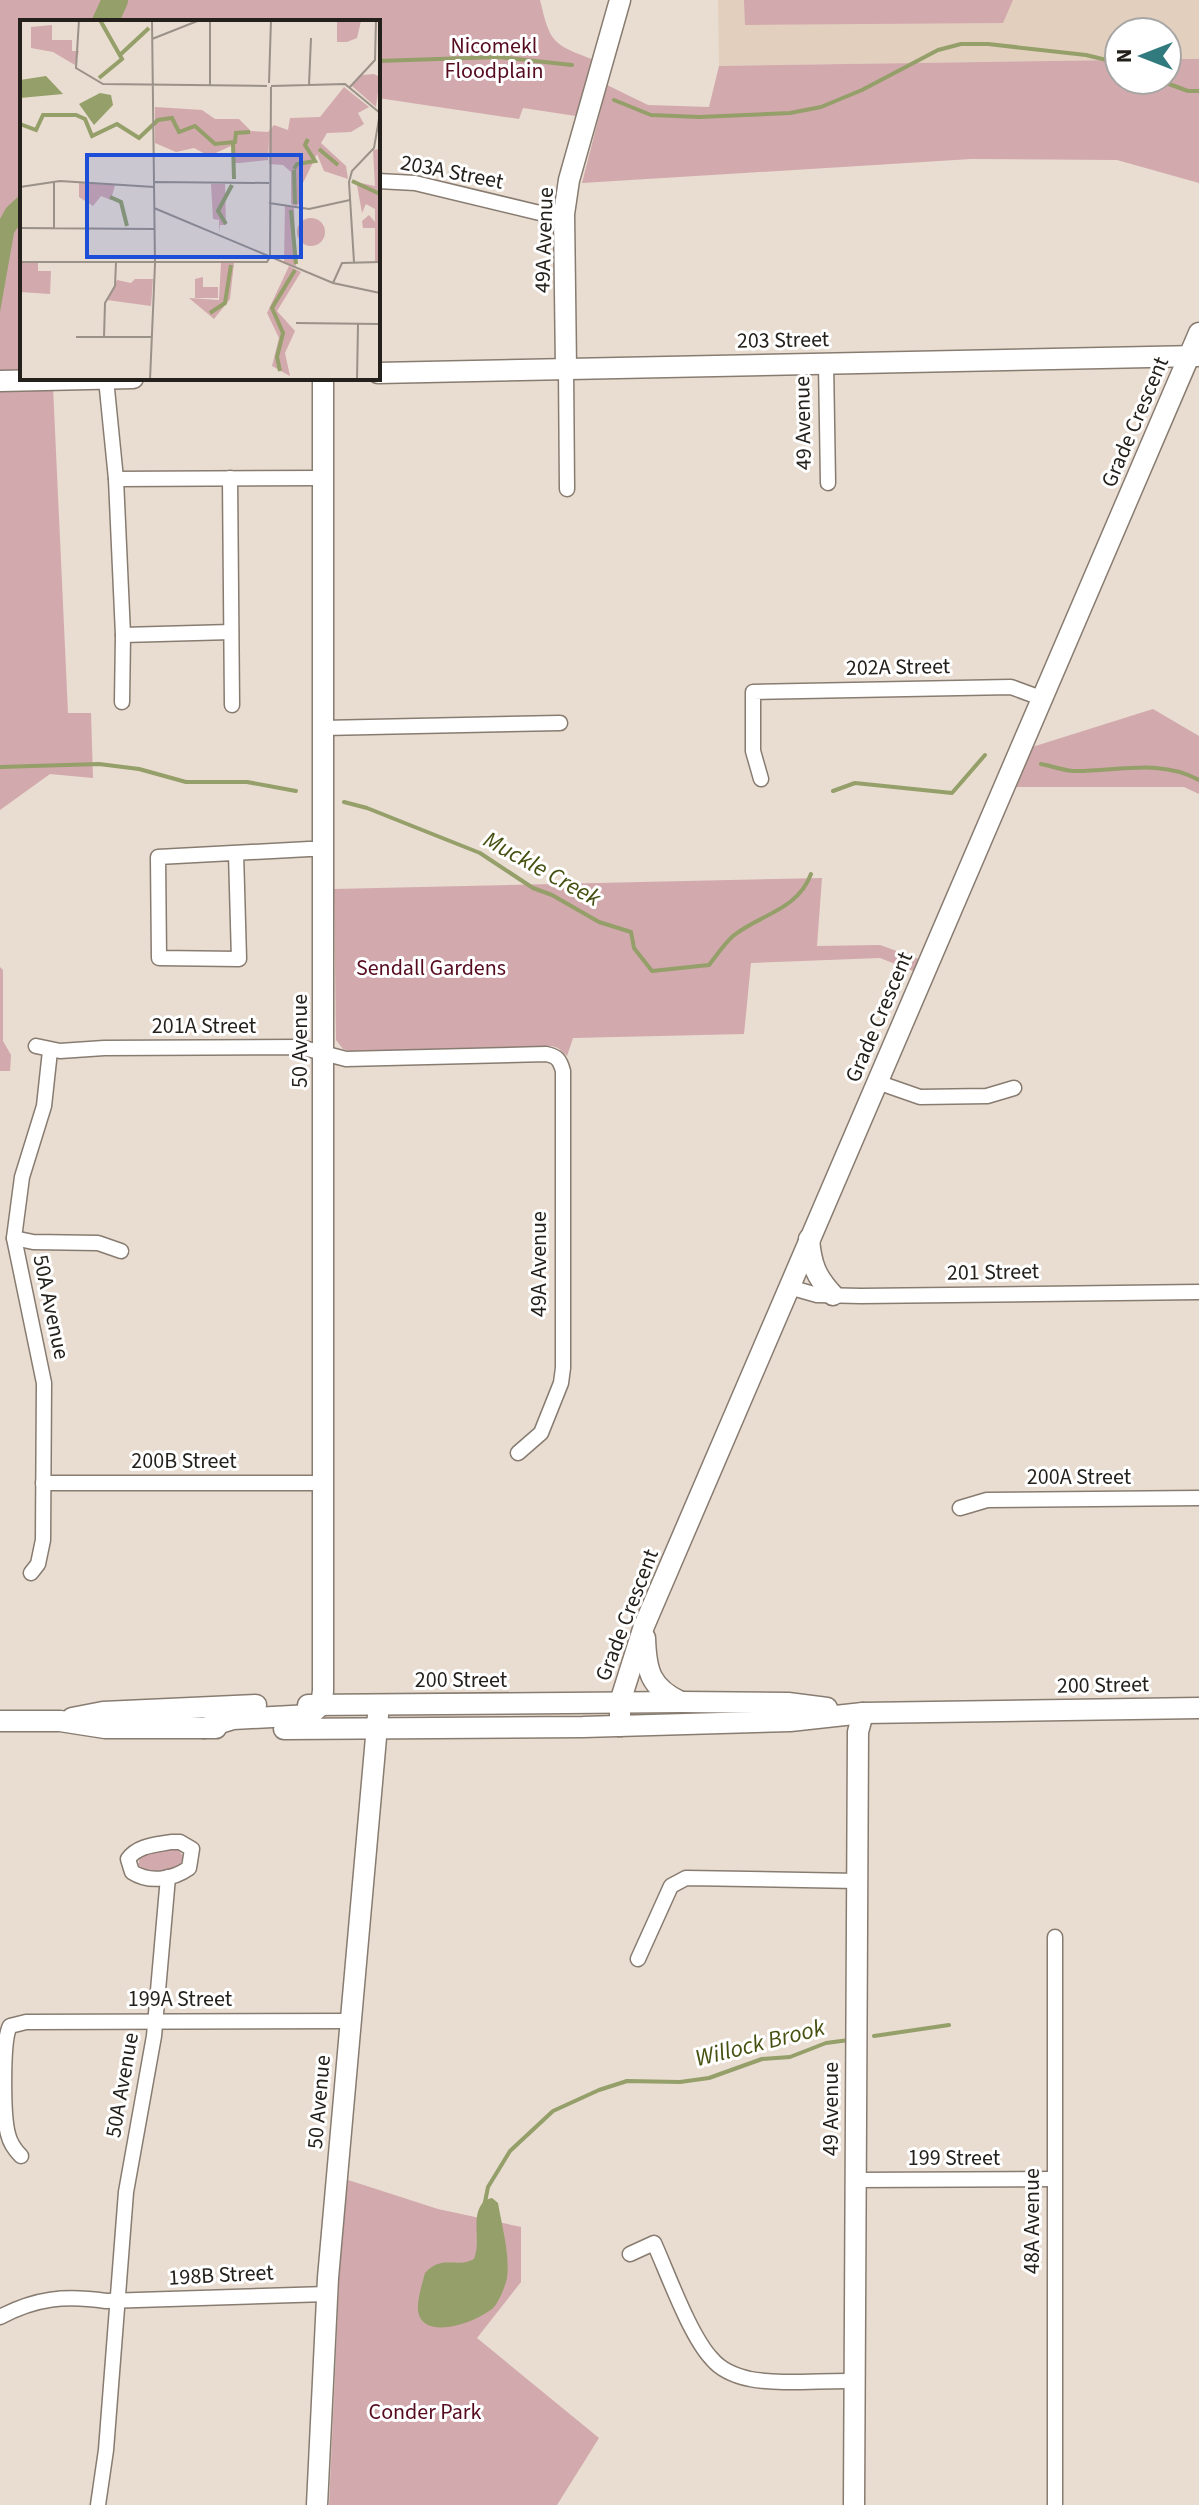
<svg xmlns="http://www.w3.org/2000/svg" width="1199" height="2505" font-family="'Source Sans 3',sans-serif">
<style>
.built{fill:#e2cfbe}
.green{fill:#d2a9ad}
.water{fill:#949f69}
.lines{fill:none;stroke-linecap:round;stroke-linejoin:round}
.stream{stroke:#949f69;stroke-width:4}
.river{stroke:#949f69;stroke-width:26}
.street-casing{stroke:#887c71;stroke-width:17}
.secondary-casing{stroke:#887c71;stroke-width:23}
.street{stroke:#fff;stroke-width:14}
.secondary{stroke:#fff;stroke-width:20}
.labels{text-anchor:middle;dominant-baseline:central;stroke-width:6;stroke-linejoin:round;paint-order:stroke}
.park-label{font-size:22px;fill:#560b1f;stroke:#fff}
.street-label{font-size:22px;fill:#24201b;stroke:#fff}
.water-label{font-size:24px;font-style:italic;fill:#465011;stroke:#fff}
.inset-river{fill:none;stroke:#949f69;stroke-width:4}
.inset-road{fill:none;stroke:#9a9188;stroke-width:2}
.view{fill:#1d4ed8;fill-opacity:0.15;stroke:#1d4ed8;stroke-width:4}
.inset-edge{fill:none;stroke:#24201b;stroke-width:4}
</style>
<rect width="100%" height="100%" fill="#e9dcd0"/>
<path class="built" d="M718,0H1199V59H1167V32H1119V60L719,66Z"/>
<g class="green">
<path d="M0,0H540C550,41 551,44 592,59L576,116L523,108L519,119L378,98V22H22V373L0,374Z"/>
<path d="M744,0H1013L1003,23L745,25Z"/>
<path d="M1167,59H1199V183L1117,160L971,159L582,183L607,85L648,105L709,107L719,66L1119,60V80H1167Z"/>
<path d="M53,387L68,713H91L93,778L50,774L0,810V388Z"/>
<path d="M1153,709L1199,736V794L1184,787H1011L1029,748Z"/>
<path d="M822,878L817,946L880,945L919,959L913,971L880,958L751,963L744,1034L573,1038L567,1056L558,1048L552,1046L353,1052L343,1049L336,1040L334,889Z"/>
<path d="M0,967L3,970V1041L11,1055L10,1071H0Z"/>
<path d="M176,1847L183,1856C181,1876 150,1876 138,1865L141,1855Z"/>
<path d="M348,2180L438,2209L521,2227V2282L477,2338L599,2438L557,2505H329L339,2285L336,2279Z"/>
</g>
<g class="water">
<path d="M22,193V221L14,233L0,312V219L6,208Z"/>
<path d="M492,2198L498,2203C502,2227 510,2254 507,2278C505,2287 499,2301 494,2307C480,2321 423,2343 418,2311C417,2300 422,2284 425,2273C443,2254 455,2269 474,2259C482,2239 469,2216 485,2200Z"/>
</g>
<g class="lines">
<g class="stream">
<path d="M378,61L499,57L572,65"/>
<path d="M1158,80L1188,91H1199"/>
<path d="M614,100L651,115L699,117L790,113L821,107L862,90L938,50L961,44H988L1086,55L1119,63"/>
<path d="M1041,764C1051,766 1062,770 1073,771C1115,772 1160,758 1199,780"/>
<path d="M0,767L99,764L139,769L186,782H247L296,791"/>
<path d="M833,791L855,783L952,793L985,755"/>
<path d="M344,802L367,808L480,853L533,888L552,895L599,922L631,932L634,948L652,971L709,965C716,956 724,944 733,936C760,914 797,911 811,874"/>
<path d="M874,2036L949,2025"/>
<path d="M484,2207L488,2187L510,2151L553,2111L599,2090L627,2081L680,2082L709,2078L762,2059L790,2057L826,2043L849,2040"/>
</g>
<path class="river" d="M105,22L115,0"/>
<g class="street-casing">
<g id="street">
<path d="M378,181L415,183L544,214H564"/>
<path d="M826,363L828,483"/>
<path d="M566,368L567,489"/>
<path d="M106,379L116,479L123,635L122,702"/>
<path d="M230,478L232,705"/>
<path d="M116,479L323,478"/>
<path d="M123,635L231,632"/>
<path d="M323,728L560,723"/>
<path d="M761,779L753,751V692L1011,687L1041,698"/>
<path d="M236,853L239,959L159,958L158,857L309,849H323"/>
<path d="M36,1046L60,1051L104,1048L300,1047L346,1059L546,1054C557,1056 560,1060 563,1071V1368L561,1383L541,1433L518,1453"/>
<path d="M877,1082L920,1097L987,1096L1014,1088"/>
<path d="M14,1238L33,1242L98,1243L121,1251"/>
<path d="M789,1287L817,1295L861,1296L1199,1292"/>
<path d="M43,1483H324"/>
<path d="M960,1508L987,1500L1199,1498"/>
<path d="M31,1573L38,1564L43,1540L44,1383L14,1238L22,1177L44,1106L50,1051"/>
<path d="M171,1842H180L192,1849L189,1868C172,1880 149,1883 132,1872L128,1859C138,1845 156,1845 171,1842Z"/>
<path d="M638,1959L671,1886L686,1878L857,1881"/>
<path d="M21,2156C15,2150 10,2143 8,2134C3,2116 2,2040 10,2026L26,2022L350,2021"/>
<path d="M855,2180L1054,2179"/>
<path d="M630,2254L654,2243C668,2274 690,2336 712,2359C721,2370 736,2376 750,2379C783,2385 821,2380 855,2381"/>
<path d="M0,2317C36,2298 65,2295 106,2301L327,2294"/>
<path d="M98,2505L106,2450L126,2192L154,2036L168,1877"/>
<path d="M1055,2505V1937"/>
</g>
</g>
<g class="secondary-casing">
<g id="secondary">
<path d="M566,368L564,214L569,180L620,0"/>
<path d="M378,373L1198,356"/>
<path d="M0,381L133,378"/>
<path d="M809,1239C811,1264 816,1277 833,1295"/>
<path d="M645,1638C646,1670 650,1688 681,1702"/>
<path d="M308,1705L681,1702L788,1703L827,1708"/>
<path d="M72,1718L103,1712L256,1705"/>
<path d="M0,1721H60L105,1728H216"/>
<path d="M620,1726V1702L644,1626L1199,333"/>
<path d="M204,1728L233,1719L310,1715L321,1705L323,1691V378"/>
<path d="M284,1729L583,1727L790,1721L863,1713L1199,1708"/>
<path d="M317,2505L328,2278L378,1715"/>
<path d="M854,2505L858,1732L863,1713"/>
</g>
</g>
<use href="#street" class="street"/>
<use href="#secondary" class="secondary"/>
</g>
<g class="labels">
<g class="park-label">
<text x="494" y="46">Nicomekl<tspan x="494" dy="25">Floodplain</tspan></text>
<text x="431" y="968">Sendall Gardens</text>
<text x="425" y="2412">Conder Park</text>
</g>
<g class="street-label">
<text transform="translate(452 172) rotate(11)">203A Street</text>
<text transform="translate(544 240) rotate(-88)">49A Avenue</text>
<text transform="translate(783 340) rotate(-1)">203 Street</text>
<text transform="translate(1135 422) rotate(-67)">Grade Crescent</text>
<text transform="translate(803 423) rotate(-91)">49 Avenue</text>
<text transform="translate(898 667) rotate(-1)">202A Street</text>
<text transform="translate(879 1017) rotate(-67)">Grade Crescent</text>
<text x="204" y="1026">201A Street</text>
<text transform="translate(300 1041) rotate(-90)">50 Avenue</text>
<text transform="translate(539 1264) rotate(-90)">49A Avenue</text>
<text transform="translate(993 1272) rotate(-1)">201 Street</text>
<text transform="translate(51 1307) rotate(78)">50A Avenue</text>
<text x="184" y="1461">200B Street</text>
<text x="1079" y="1477">200A Street</text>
<text transform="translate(627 1615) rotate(-69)">Grade Crescent</text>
<text x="461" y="1680">200 Street</text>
<text transform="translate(1103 1685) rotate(-1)">200 Street</text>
<text x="180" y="1999">199A Street</text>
<text transform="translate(122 2085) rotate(-80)">50A Avenue</text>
<text transform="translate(319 2102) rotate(-85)">50 Avenue</text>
<text transform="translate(831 2109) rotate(-90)">49 Avenue</text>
<text x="954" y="2158">199 Street</text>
<text transform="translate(1032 2221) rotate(-90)">48A Avenue</text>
<text transform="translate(221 2275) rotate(-3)">198B Street</text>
</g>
<g class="water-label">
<text transform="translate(542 869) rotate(29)">Muckle Creek</text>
<text transform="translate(760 2043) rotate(-14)">Willock Brook</text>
</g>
</g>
<g transform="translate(20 20)">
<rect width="360" height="360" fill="#e9dcd0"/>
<path d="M317,0H354L341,1L337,18L327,22H317ZM32,5V20H52V31H59L55,45L33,32L11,28V7ZM354,54L360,57L356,87L332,66L342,55ZM324,67L349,87L338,93L344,104L331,112L307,113L301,123L326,146L328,159L304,151L297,134L281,167L282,181L276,186L271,184V152L263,145L249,144L248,119V140L220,143H214L211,126L189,136L174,128L156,132L135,123V87L182,90L195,99H219L231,111L248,112L254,105L268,110L270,98L300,97ZM360,129V241H355V208H343L342,201L349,195L355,202V189L346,184L342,193L337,165L331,161L355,166L353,130ZM59,163L95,165L91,180L81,176L73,186L59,177ZM191,164H205L206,205H200L199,213V200L193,199ZM265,185L274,187L276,246L264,242ZM277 212a14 14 0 1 1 28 0a14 14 0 1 1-28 0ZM0,243H18V251H31L30,274L0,272ZM201,243H214L210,279L194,299L169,278L199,280ZM269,246L281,252L257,291L275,311L265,333L270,356L252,346L259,318L247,293ZM183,257V267H198V278H175V259ZM115,259H133L131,286L87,280L97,260L111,263Z" fill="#d2a9ad"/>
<path d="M26,56L43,74L0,78V60ZM80,73L91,75L93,85L74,105L59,84Z" fill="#949f69"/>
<path class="inset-river" d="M101,34L129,8M79,58L102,39L80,0M0,104L16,110L23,95H56L65,99L72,116L97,104L119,118L138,100L152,98L159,112L175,106L195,124L215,122L216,113L230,112M213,122L214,159M299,129L318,145M274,149L277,144L295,141L285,125L288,119M274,150L275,184M332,161L360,174M90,177L101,182L107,206M271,190L276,244M206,204L198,191L212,165M190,293L205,283L211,245M260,351L257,337L263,313L252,288L275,250"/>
<path class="inset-road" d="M59,0L56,48L83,64L247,66M190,0V65M132,19L180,0M249,63L251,0M289,65L291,18M251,66L325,64L360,93M329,68L355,40L356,0M34,162V208M135,162L249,163M0,167L40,161L134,167M249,183L289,189L330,180M134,188L313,263L360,273M0,208L135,209M250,237L251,67M0,242H247L250,237M334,242L329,162L332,151L354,128L360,93M313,263L322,243L360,242M276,303L360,304M56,317H131M84,317L85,283L95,266L96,242M130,360L135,244L132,0M337,360L338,304"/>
<path class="view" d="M67,135H281V237H67Z"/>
<rect width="360" height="360" class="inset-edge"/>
</g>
<g transform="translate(1143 56) rotate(270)"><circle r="38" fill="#ffffff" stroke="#a7a6a4" stroke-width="2"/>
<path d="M0-6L14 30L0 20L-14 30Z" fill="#317a7d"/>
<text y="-12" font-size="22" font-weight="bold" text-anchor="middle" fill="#24201b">N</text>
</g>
</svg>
